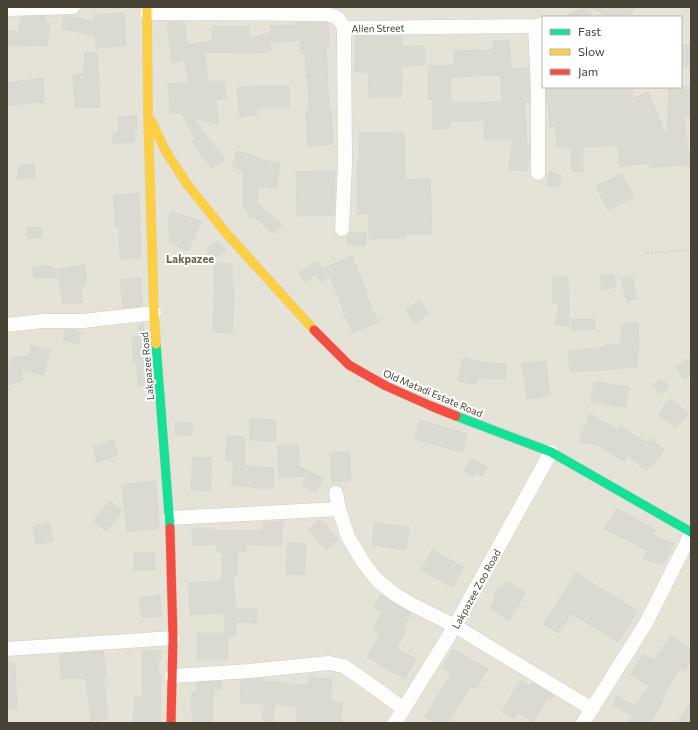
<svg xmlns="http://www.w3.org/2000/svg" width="698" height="730" font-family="Commissioner,sans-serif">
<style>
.residential{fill:#e5e3d7;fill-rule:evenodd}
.building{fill:#dad9d2;stroke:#d9d8cf;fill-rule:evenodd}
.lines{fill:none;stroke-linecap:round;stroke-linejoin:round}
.street-casing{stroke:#cfcec7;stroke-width:15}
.fast-casing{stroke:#d2d1c2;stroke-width:10}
.slow-casing{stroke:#d2d1c2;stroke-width:10}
.jam-casing{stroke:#d2d1c2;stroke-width:10}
.path{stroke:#d1d0ca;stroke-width:2;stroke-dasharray:2 2;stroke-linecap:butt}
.street{stroke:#fdfdfc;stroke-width:14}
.fast{stroke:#16e098;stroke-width:9}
.slow{stroke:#ffcf43;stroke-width:9}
.jam{stroke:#f24e42;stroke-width:9}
.labels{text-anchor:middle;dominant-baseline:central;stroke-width:4;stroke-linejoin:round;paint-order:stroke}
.street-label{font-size:10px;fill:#474435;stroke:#fff}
.neighbourhood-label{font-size:11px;font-weight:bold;fill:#6a654c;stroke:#fff}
</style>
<rect width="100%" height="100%" fill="#f1f0ea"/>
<path class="residential" d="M7,7H691V723H7ZM543,17H681V87H543Z"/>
<g class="building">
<path d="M585,7H588L593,17H563Z"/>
<path d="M589,7H634L630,17H611Z"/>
<path d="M124,13L126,46L96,48L95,35L61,29L64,16L94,21V15Z"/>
<path d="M45,16L44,22L50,23L47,46L7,45V31L19,32L21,17Z"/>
<path d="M167,22H184L187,45L212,41V26H249V38L271,33L270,26L296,25V23L312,22H325L328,23L329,47H326L329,109H331L333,144L308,146L306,111H309L308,78H306L305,53L301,54L300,40L269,43L271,51L260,53L204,52L208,81H224L226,98L216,99L218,124L193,118L225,159L212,168L192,142L196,139L181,112L170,113L168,84L189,83L185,60L172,62Z"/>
<path d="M356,36H402V47L424,46L425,64L402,66L401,97H368L369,72H355Z"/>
<path d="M509,40L511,69L528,68L530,101L524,102L527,144H530V153L527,171L509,169L513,140H484V120L450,121V128L433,129V99H428V66L454,65V51L493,50V41ZM501,75L502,102L451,103V77Z"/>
<path d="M691,44V65L681,67V46Z"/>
<path d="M85,52L97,53L100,107L75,108L73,75L84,74Z"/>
<path d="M43,78L44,102L8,105L7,83Z"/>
<path d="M256,86H289V108H256L257,115L240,117L237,88Z"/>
<path d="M681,86H691L690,116L684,115L688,151H691V165L650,167L649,163L620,166L618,146L583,147V172L572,171L571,148H557L556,126L550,127L548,100H546V87H632V99L648,92L667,138L669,87H681Z"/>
<path d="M137,116V129H134V142L113,144V133H119L118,117Z"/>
<path d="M404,132L405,180L430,179L432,234H405V238L369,239V214H357V163H359V133Z"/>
<path d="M237,151L259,158V160L280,163L276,189L258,186L257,203L282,225L272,234L258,219L250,218L243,205L244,170L232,167Z"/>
<path d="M34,164L35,178L17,179L19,166Z"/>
<path d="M335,171L334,215L297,216L296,172Z"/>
<path d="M549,172L561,175L559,187L547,185Z"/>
<path d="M622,174L634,197L608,210L596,186Z"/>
<path d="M139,193L141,258L120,259L119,225L115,226L114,195Z"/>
<path d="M171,212L201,221L188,251L170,242L168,223Z"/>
<path d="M27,227H42V237L28,238Z"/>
<path d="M350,232L366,233L365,246L347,244L348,235Z"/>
<path d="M218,241L226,250L214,260L206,250Z"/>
<path d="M352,256L367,293L366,294L378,322L353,333L343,312L344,311L330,276L321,282L316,274L305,282L299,273L318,261L322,269Z"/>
<path d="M214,263L232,264V286H234L232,333L213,332L215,287H214Z"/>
<path d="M85,265L86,284L81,288L83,302L63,304L59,278H34L33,267L52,266V270Z"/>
<path d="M614,274L616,287L602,290L600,276Z"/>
<path d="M632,276L635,289L634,290L636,298L627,301L621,279Z"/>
<path d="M553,277H568L569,327L555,324L559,304H553Z"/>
<path d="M141,278L142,306L123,308L120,280Z"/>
<path d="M420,300L429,314L415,323L406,310Z"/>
<path d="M571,319H594L595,329L572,330Z"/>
<path d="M638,323L639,353H636L638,366L595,371L596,370L570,372L568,351L606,347V345L621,344V324Z"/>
<path d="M143,324L148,385H138L137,362L134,363L132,337L141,336L138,326Z"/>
<path d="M66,330H73L81,332L78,344L63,340Z"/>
<path d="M31,345L50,350L43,375L21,369L22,381L7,385V364L10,363L11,358L29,356Z"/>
<path d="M691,357V375L684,379L676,366Z"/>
<path d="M463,358L488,363L506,364L505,379L477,378L476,384L458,381Z"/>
<path d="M546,361L550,396L547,395V396L527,399L522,364Z"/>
<path d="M661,378L669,387L661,394L653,385Z"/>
<path d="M594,382L629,387L626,407L591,402Z"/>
<path d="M670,399L688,413L676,428L658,414Z"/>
<path d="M590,414L618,430L620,426L647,443L650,438L664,450L647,471L628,455L624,461L598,445L579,442Z"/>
<path d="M250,419L276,420V441L250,440Z"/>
<path d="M420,420L467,434L462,452L415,439Z"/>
<path d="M175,422L193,424L191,436L175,434Z"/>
<path d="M227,436L245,437L244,466H251V467L274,468L273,488H253V486L232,485L234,461H226Z"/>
<path d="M113,440L118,455L97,462L93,447Z"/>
<path d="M278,444H298L299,467L323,478L316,492L302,485L307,476L279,477Z"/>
<path d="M349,452L351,480L332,482L330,453Z"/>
<path d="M193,457L212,458L210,491L191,490Z"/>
<path d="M471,458L487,468L482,476L475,472L473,476L464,471Z"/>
<path d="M156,481L159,528L127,532L122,485Z"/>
<path d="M110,501L122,511L106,531L94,521Z"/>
<path d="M617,509L656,530L652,535L674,544L662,565L642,558L648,550L604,529Z"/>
<path d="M320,519L338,539L326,550L308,530Z"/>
<path d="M283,521L281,546L246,544L245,552H237V575H233L235,608L257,609L256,623L236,622V636H228V660H197V633H225V613L190,615L189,583L222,581V552H217V544L193,545L192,529L210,528L211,530H263L264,522Z"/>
<path d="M50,523L53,541L36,544L33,526Z"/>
<path d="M375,523L409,527L406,550L372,545Z"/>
<path d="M288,543L306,544L304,575L286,574Z"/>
<path d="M432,550L463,567L452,587L421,570Z"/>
<rect x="134" y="553" width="21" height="17"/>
<path d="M576,573L637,611L618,642L571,613L559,633L544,624Z"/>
<path d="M506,581L526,593L509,620L490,608L496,597L493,596L499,587L502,588Z"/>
<path d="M381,594L388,600L411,613L403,628L407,631L396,648L416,659L404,679L367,657L381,633L373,629L383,612L374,607Z"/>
<path d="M160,595L161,616L142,617L139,598Z"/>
<path d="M671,636L691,649V660L684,671L679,668L661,701L663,702L649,723H628L633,716L613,705L617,696L635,706L650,686L631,675L643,654L654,660Z"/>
<path d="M453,649L488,669L476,689L471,686L448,723H436L425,716L452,674L442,668Z"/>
<path d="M161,650V660H158V675H161L160,721L157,720V723H133L136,696H142V651Z"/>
<path d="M103,651L106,677H103L108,719L91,721L86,678L61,679L60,654Z"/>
<path d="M7,663H15L17,709H7Z"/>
<path d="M309,677L332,679L330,701L342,702L341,723H297V707L275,704L273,721L263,720L265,704L240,703L241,680L263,678V681L308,686Z"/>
<path d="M520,680L530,686L532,682L553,695L551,700L547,697L534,722L518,713L515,719L502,712Z"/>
<path d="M221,681V689H213L212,723H192V711H191L192,693H196L197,683Z"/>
<path d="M691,702V723H677Z"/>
</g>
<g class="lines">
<g class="street-casing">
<g id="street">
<path d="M7,9L73,7"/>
<path d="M147,13L327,14L338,18L344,28L535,26L543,24"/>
<path d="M535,26L538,89V173"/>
<path d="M342,229L345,163L344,28"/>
<path d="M7,325L42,321H83L154,313"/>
<path d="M336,493L339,509L348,537L365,565L377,580L393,593L411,604L455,626L592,709"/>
<path d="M170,518L339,509"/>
<path d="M7,649L173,638"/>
<path d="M172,676L250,671L329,663L343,666L357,675L404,709"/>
<path d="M395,723L455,626L551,452"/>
<path d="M583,723L646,623L691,534"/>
</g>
</g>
<g class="fast-casing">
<g id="fast">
<path d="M156,344L170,528"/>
<path d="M456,416L551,452L691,532"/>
</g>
</g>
<g class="slow-casing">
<g id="slow">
<path d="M147,7L148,114L154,313L156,344"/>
<path d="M152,122L165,150L187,184L226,233L314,330"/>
</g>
</g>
<g class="jam-casing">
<g id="jam">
<path d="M314,330L349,365L386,386L431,406L456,416"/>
<path d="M170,528L173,638L171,723"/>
</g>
</g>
<path class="path" d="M647,253L691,250"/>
<use href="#street" class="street"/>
<use href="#fast" class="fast"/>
<use href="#slow" class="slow"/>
<use href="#jam" class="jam"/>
</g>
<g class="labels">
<g class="street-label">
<text transform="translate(378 28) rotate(-1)">Allen Street</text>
<text transform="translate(147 366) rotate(-95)">Lakpazee Road</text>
<text transform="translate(433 393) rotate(23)">Old Matadi Estate Road</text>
<text transform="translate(476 589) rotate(-61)">Lakpazee Zoo Road</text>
</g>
<g class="neighbourhood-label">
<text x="190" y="258">Lakpazee</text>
</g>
</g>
<rect width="698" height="730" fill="none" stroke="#474435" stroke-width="16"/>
<rect x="542" y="16" width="140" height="72" fill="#ffffff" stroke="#b5b4ae"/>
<rect x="550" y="29" width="20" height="6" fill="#16e098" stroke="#b5b4ae"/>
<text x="578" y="36" font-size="12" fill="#474435">Fast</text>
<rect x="550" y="49" width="20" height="6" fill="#ffcf43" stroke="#b5b4ae"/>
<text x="578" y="56" font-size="12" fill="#474435">Slow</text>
<rect x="550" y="69" width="20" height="6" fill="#f24e42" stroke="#b5b4ae"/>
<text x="578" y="76" font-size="12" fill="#474435">Jam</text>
</svg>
